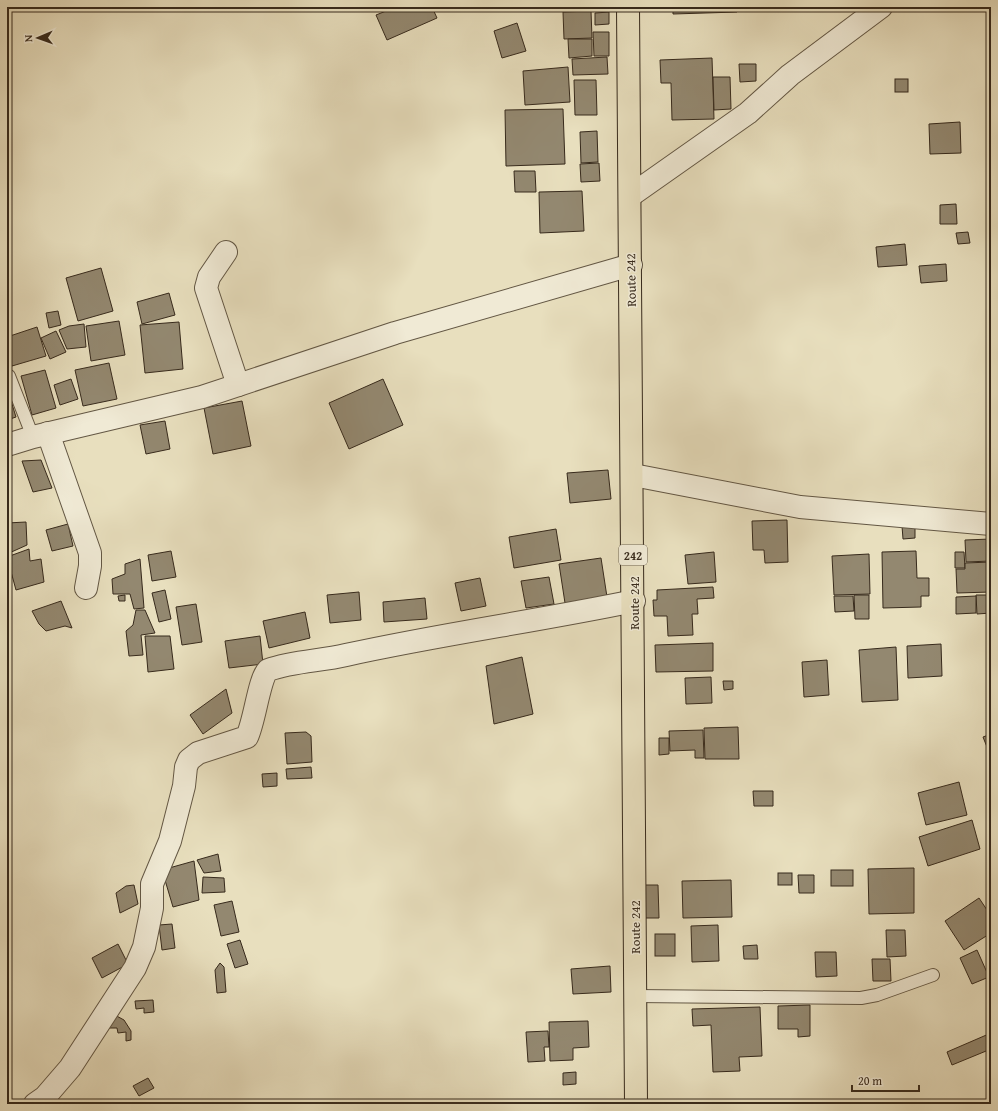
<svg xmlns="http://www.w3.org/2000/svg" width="998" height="1111" font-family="'Gentium Book Plus',serif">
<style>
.building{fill:#938870;stroke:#372a1c}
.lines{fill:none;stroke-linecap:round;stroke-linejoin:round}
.service-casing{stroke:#635744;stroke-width:14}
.minor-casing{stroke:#635744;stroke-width:24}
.primary-casing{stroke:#372a1c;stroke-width:24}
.service{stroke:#f0ead5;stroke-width:12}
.minor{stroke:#f0ead5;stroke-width:22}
.primary{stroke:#e8dfbe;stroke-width:22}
.labels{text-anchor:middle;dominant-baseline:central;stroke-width:3;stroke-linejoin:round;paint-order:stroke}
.shield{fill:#f0ead5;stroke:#6e6454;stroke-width:1}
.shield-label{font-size:12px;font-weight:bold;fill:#372a1c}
.street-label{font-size:13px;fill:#372a1c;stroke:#f0ead5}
</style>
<rect width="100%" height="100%" fill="#e8dfbe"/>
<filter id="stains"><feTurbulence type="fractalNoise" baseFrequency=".005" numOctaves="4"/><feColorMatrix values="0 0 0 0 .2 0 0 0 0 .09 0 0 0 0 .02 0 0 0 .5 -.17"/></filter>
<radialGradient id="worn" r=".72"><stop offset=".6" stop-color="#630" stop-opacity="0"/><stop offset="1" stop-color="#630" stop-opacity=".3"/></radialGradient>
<g class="building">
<path d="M396,7H432L437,18L387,40L376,15Z"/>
<rect x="590" y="7" width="16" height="1"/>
<path d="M673,7H736L737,12L673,14Z"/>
<path d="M591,11L592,38L564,39L563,12Z"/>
<path d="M609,12V24L595,25V13Z"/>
<path d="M517,23L526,51L502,58L494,31Z"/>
<path d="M593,32H609V56H594Z"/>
<path d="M568,39H592V56L569,58Z"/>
<path d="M607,57L608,74L573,75L572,59Z"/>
<path d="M712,58L714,119L672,120L671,83H661L660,60Z"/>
<path d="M739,64H756V81L740,82Z"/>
<path d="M568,67L570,102L525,105L523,71Z"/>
<path d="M713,77H730L731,109L714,110Z"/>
<rect x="895" y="79" width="13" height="13"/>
<path d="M574,80H596L597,115H575Z"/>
<path d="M563,109L565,164L506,166L505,110Z"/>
<path d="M960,122L961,153L930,154L929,124Z"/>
<path d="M597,131L598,162L581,163L580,132Z"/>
<path d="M599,163L600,181L581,182L580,164Z"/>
<path d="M514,171H535L536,192H515Z"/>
<path d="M582,191L584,231L540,233L539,192Z"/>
<path d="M956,204L957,224H940V205Z"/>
<path d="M968,232L970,243L958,244L956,233Z"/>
<path d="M905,244L907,265L878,267L876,247Z"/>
<path d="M946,264L947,281L921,283L919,266Z"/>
<path d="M101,268L113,311L78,321L66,278Z"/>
<path d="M169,293L175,315L142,324L137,302Z"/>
<path d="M58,311L61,325L49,328L46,313Z"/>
<path d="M119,321L125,355L91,361L86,326Z"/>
<path d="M179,322L183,369L145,373L140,325Z"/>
<path d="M84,324L86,347L67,349L59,330L69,326Z"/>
<path d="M37,327L46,356L12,366L7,350V337Z"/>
<path d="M56,331L66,352L50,359L41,338Z"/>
<path d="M109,363L117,399L83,406L75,370Z"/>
<path d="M45,370L56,408L32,415L21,376Z"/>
<path d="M71,379L78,399L60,405L54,385Z"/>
<path d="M383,379L403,425L349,449L329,403Z"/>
<path d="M7,388L16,417L7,420Z"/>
<path d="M242,401L251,446L213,454L204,408Z"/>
<path d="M165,421L170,449L146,454L140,425Z"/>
<path d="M41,460L52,488L33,492L22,461Z"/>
<path d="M608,470L611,499L570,503L567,473Z"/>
<path d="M787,520L788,562L765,563L764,550H753L752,521Z"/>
<path d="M26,522L27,545L7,554V523Z"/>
<path d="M68,524L73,546L52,551L46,530Z"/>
<path d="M902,526H915V538L903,539Z"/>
<path d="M556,529L561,560L514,568L509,537Z"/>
<path d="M991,539V561L966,562L965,540Z"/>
<path d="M29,549L30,561L41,559L44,582L16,590L7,557Z"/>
<path d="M171,551L176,577L152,581L148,555Z"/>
<path d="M916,551L917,578H929V596H921V607L883,608L882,552Z"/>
<path d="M714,552L716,582L688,584L685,555Z"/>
<path d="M955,552H964L965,568H955Z"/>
<path d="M869,554L870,594L834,595L832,556Z"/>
<path d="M601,558L607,597L565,603L559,564Z"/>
<path d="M140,559L144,608L134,609L130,594H113L112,579L125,574V564Z"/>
<path d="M991,562V592L957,593L956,569H965V563Z"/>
<path d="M549,577L554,604L526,608L521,581Z"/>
<path d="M480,578L486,606L461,611L455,583Z"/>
<path d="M713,587L714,598L697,599L698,614H692L693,635L668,636L667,616H654L653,600H657V590Z"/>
<path d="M165,590L171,619L159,622L152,593Z"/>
<path d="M359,592L361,620L330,623L327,595Z"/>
<path d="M125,595V601H119L118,596Z"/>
<path d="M854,595H869V619H855Z"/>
<path d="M976,595H990L991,613L977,614Z"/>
<path d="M834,596H853L854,611L835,612Z"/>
<path d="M976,596V613L956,614V597Z"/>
<path d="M425,598L427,619L384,622L383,602Z"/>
<path d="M61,601L72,628L65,626L46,631L39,624L32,611Z"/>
<path d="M196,604L202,642L182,645L176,607Z"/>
<path d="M136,610H145L155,633L141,635L143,655L129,656L126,631L133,625Z"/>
<path d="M305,612L310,638L269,648L263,621Z"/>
<path d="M145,636H170L174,669L148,672Z"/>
<path d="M260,636L263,664L229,668L225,641Z"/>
<path d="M713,643V671L656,672L655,645Z"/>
<path d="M941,644L942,676L908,678L907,646Z"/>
<path d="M896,647L898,700L862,702L859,650Z"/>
<path d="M522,657L533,714L494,724L486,666Z"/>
<path d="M827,660L829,695L804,697L802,662Z"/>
<path d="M711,677L712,703L686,704L685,678Z"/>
<path d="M723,681H733V689L724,690Z"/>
<path d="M226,689L232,713L203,734L190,715Z"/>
<path d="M738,727L739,759H705L704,728Z"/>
<path d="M703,730L704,758H695V750L670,751L669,731Z"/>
<path d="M306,732L311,736L312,762L287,764L285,733Z"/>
<path d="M991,734V757L983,737Z"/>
<path d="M659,738H669V754L659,755Z"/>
<path d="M311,767L312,778L287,779L286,769Z"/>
<path d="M277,773V786L263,787L262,774Z"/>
<path d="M959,782L967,815L926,825L918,793Z"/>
<path d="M753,791H773V806H754Z"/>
<path d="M972,820L980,849L928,866L919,837Z"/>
<path d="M218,854L221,871L204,873L197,860Z"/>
<path d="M194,861L199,900L173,907L162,870Z"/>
<path d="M914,868V913L869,914L868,869Z"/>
<rect x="831" y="870" width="22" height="16"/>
<rect x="778" y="873" width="14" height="12"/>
<path d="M798,875H814V893H799Z"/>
<path d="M203,877L224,878L225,892L202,893Z"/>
<path d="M731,880L732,917L683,918L682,881Z"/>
<path d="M134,885L138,904L120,913L116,893L126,886Z"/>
<path d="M643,885H658L659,918H644Z"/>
<path d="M979,898L991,916V933L964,950L945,921Z"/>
<path d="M232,901L239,932L221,936L214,905Z"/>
<path d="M172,924L175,948L162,950L159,925Z"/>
<path d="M718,925L719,961L692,962L691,926Z"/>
<path d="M886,930H905L906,956L887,957Z"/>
<rect x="655" y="934" width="20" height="22"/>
<path d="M240,940L248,964L235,968L227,944Z"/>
<path d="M118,944L128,964L102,978L92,958Z"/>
<path d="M757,945L758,959H744L743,946Z"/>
<path d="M977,950L989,977L972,984L960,958Z"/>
<path d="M815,952H836L837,976L816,977Z"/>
<path d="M872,959H890L891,981H873Z"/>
<path d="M220,963L224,967L226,992L217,993L215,970Z"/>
<path d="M610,966L611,992L573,994L571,969Z"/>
<path d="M153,1000L154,1012L144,1013V1008L136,1009L135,1001Z"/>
<path d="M810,1005V1036L798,1037V1029H778V1006Z"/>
<path d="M760,1007L762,1056L739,1057L740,1071L713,1072L711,1025L693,1026L692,1009Z"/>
<path d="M113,1014L124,1020L131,1031V1040L126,1041V1032L118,1033L117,1028H105Z"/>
<path d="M588,1021L589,1047L573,1048V1060L550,1061L549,1022Z"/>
<path d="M548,1031L549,1047H544L545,1061L528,1062L526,1032Z"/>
<path d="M991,1033V1049L952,1065L947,1052Z"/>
<path d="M576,1072V1084L563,1085V1073Z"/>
<path d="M148,1078L154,1088L139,1096L133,1086Z"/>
</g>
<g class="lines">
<g class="service-casing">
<g id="service">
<path d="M9,376L33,437"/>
<path d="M636,996L861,998L877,995L933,975"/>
</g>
</g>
<g class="minor-casing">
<g id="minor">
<path d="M630,196L748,113L790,75L881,7"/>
<path d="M226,252L209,277L206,288L238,385"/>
<path d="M48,433L90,553V566L86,588"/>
<path d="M7,445L33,437L202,397L395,333L631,265"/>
<path d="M633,475L800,507L991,524"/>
<path d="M35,1104L45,1097L70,1068L135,968L144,947L152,908V884L170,841L184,786L186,767L189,760L198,753L247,737C255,720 259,679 268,670C293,661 321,661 346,655C441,634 538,621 634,601"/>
</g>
</g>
<g class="primary-casing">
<path id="primary" d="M628,7L636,1104"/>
</g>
<use href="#service" class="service"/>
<use href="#minor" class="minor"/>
<use href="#primary" class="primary"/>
</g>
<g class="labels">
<rect class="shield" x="619" y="545" width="28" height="20" rx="3"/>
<g class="shield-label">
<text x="633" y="555">242</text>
</g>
<g class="street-label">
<text transform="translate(631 280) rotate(-91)">Route 242</text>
<text transform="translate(634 603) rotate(-90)">Route 242</text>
<text transform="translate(635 927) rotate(-90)">Route 242</text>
</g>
</g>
<rect width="998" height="1111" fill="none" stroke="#e8dfbe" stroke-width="24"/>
<rect x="8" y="8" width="982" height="1095" fill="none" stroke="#372a1c" stroke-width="2"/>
<rect x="12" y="12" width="974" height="1087" fill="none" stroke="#372a1c"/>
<g transform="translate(38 38) rotate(268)" stroke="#f0ead5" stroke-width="3" paint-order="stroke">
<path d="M0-3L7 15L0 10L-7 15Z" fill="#372a1c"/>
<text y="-6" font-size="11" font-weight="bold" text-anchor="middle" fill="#372a1c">N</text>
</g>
<path d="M852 1085v6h67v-6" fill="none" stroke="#372a1c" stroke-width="2"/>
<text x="858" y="1085" font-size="12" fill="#372a1c" stroke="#f0ead5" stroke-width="3" paint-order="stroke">20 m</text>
<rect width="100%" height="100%" filter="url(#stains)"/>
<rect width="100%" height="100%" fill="url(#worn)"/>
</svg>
